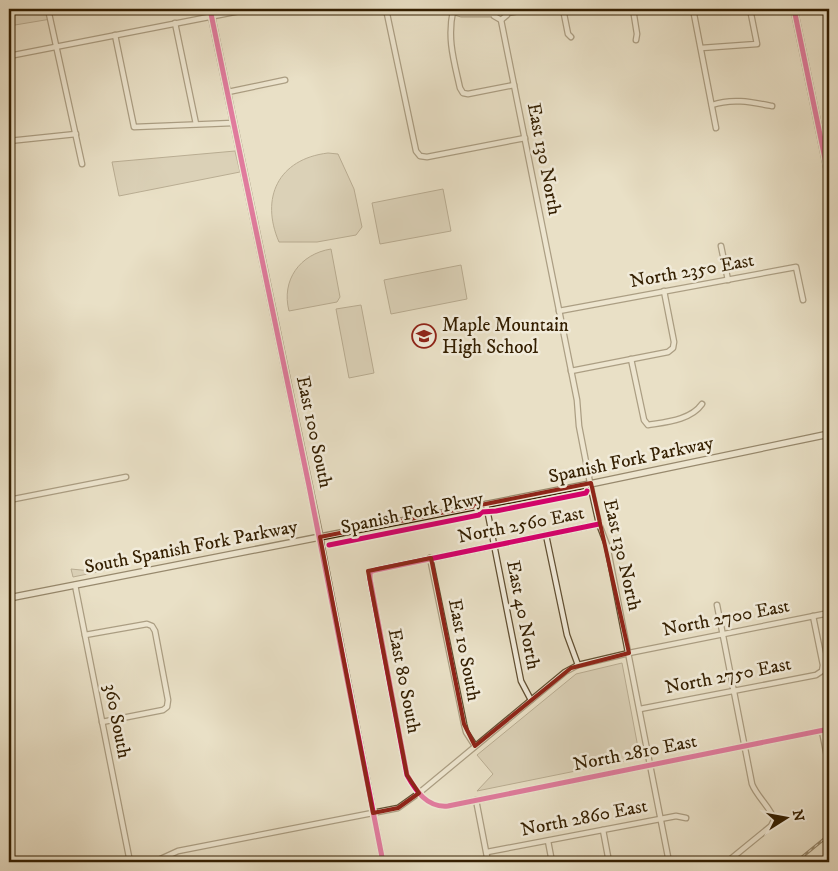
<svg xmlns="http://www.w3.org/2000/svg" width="838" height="871" font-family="'IM FELL DW Pica',serif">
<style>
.green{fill:#cabfa5;stroke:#7f6f53}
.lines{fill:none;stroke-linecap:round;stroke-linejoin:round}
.street-casing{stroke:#614f32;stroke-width:7}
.secondary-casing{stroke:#341f01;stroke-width:8}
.street{stroke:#f1ebda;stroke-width:4.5}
.secondary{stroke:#f1ebda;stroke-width:5.5}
.rail-casing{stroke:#341f01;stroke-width:3}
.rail{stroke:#f1ebda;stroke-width:1;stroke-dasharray:4;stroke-linecap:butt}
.cycleway-casing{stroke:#f1ebda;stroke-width:8}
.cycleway{stroke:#d6006c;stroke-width:5}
.marked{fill:none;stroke:#8f2418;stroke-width:4;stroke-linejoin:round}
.labels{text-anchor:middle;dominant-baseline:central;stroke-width:5;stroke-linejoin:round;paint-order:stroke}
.street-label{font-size:19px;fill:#341f01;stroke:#f1ebda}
.poi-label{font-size:19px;fill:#341f01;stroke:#f1ebda;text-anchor:start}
</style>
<rect width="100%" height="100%" fill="#e9e0c6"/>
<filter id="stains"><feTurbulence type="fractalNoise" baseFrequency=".004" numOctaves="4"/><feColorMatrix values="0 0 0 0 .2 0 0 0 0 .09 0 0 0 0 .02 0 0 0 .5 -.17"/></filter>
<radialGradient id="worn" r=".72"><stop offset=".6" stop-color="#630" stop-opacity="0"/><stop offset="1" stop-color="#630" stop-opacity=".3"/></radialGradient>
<g class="green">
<path d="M9,9H48L51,19L9,26Z"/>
<path d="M235,151L240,172L119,196L112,162Z"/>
<path d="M328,153L338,154L354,189L362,227L356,235L317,242H279C260,198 278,159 328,153Z"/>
<path d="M443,189L451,231L380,244L372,203Z"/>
<path d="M331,249L340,297L337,302L289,311C281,280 300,254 331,249Z"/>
<path d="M461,265L467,299L391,314L384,280Z"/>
<path d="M361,305L374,373L349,378L336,309Z"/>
<path d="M105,562L107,570L73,577L71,569L91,571Z"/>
<path d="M622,663L640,758L477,791L493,774L477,755L576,674Z"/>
</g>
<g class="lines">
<g class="street-casing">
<g id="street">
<path d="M48,9L82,164"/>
<path d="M386,9L416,151L420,156L427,157L525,138"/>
<path d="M444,9L461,14H494"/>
<path d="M495,9L494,16L501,20L507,15L506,9"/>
<path d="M563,9L568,34L571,37"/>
<path d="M633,9L637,34L636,40"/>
<path d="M693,9L716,128"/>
<path d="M453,11C447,39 454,61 460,88L463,93L468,94L514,85"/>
<path d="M508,13L530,9"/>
<path d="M501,20L577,400L579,426L592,493L599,524L607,545L669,862"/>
<path d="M175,23L196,124"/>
<path d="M115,35L134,127L233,123"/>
<path d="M701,48L757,44L750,9"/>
<path d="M9,56L250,9"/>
<path d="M228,92L285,80"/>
<path d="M712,105C732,98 751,102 772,106"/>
<path d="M9,141L76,134"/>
<path d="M721,246L728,280"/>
<path d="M559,311L796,267L803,300"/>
<path d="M631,359L644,420L648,425C666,422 691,420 702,404"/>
<path d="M571,371L668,352L673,348L674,342L664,291"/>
<path d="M9,500L126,477"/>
<path d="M486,504L521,681L531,700"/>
<path d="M599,524L376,570L370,572V579L407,775C416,791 427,808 448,806L829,729"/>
<path d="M546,535L567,635L578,665"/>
<path d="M320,537L383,862"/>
<path d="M430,558L464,724L466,732L475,746"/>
<path d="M75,585L130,862"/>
<path d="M717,605L752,784C757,797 772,809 774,820L771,826L727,862"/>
<path d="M85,635L147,624L152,626L155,631L168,700L167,707L163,710L102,722"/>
<path d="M640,709L816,675L822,671L823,665L813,616"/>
<path d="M822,731L829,767"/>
<path d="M476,800L488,862"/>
<path d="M603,830L609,862"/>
<path d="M548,841L552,862"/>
<path d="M487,852L676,816L686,818"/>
<path d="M154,862L178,851L398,808L419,793L565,672L578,665L629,653L829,613"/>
</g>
</g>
<g class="secondary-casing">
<g id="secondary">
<path d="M210,9L320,537"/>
<path d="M794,9L829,178"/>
<path d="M9,598L585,485L829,434"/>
</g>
</g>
<use href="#street" class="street"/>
<use href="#secondary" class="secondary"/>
<g class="rail-casing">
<path id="rail" d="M796,862L829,835"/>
</g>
<use href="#rail" class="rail"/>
<g class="cycleway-casing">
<g id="cycleway">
<path d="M210,9L309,486L383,862"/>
<path d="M794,9L829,178"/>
<path d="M599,524L376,570L370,572V579L407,775C416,791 427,808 448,806L829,729"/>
<path d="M329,545L479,515L482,512L496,511L586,493L587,491"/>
</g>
</g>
<use href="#cycleway" class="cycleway"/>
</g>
<path d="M0 0H838V871H0ZM591,483L629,653L571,668L475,746L464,724L431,558L368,571L407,775L419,793L398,808L373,813L320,537Z" fill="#e9e0c6" fill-opacity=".55" fill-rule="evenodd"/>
<path class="marked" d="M591,483L629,653L571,668L475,746L464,724L431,558L368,571L407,775L419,793L398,808L373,813L320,537Z"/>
<defs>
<g id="school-ring" transform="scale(1.25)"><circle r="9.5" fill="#f1ebda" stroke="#8f2418" stroke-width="1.5"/><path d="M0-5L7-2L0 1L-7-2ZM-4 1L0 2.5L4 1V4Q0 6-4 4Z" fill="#8f2418"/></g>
</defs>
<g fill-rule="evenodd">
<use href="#school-ring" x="424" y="336"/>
</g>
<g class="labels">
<g class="street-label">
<text transform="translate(544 159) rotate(79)">East 130 North</text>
<text transform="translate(692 271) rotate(-10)">North 2350 East</text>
<text transform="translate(314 432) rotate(78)">East 100 South</text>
<text transform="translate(631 460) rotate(-12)">Spanish Fork Parkway</text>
<text transform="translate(412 513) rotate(-12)">Spanish Fork Pkwy</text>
<text transform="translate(521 525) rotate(-11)">North 2560 East</text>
<text transform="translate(191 547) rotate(-11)">South Spanish Fork Parkway</text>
<text transform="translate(622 555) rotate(77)">East 130 North</text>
<text transform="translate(523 615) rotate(79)">East 40 North</text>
<text transform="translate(726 618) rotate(-11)">North 2700 East</text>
<text transform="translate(464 650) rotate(79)">East 10 South</text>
<text transform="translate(728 676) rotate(-11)">North 2750 East</text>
<text transform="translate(404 681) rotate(79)">East 80 South</text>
<text transform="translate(117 721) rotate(79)">360 South</text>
<text transform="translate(635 753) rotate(-11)">North 2810 East</text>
<text transform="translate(584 818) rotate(-11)">North 2860 East</text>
</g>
<g class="poi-label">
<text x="442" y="325">Maple Mountain<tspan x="442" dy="22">High School</tspan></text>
</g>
</g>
<rect width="838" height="871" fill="none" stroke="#e9e0c6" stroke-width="30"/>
<rect x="10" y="10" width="818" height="851" fill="none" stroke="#341f01" stroke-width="2.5"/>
<rect x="15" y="15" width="808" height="841" fill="none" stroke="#341f01"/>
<g transform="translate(786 818) rotate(79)" stroke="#f1ebda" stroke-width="4" paint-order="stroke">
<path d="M0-4L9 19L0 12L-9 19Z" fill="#341f01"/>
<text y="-8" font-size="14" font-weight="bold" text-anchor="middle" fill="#341f01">N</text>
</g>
<rect width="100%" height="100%" filter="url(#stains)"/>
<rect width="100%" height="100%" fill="url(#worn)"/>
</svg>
